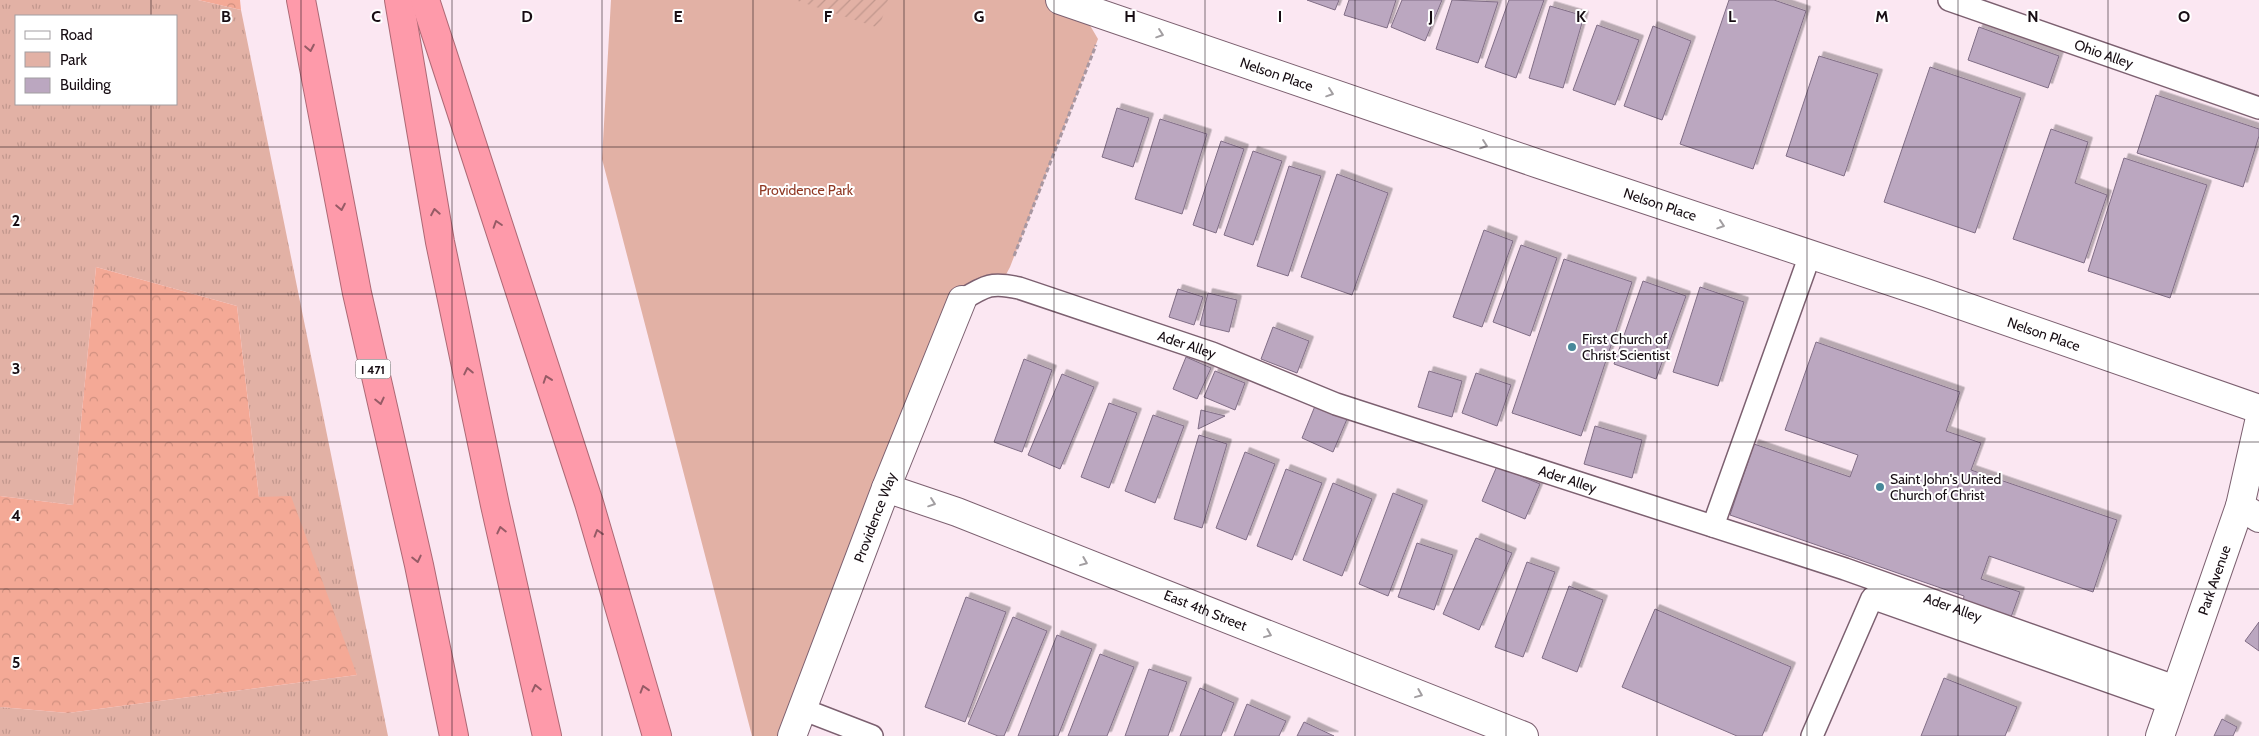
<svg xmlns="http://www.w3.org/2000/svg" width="2259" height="736" font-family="Cabin,sans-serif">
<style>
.grass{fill:url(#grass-tufts);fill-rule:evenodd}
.forest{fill:url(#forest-crowns)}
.park{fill:#e2b1a5}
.garden{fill:url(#garden-furrows)}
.building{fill:#bba7c0;stroke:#816e86;filter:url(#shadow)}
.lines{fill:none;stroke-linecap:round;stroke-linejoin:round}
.service-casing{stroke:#7c6070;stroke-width:24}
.minor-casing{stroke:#7c6070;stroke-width:30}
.tertiary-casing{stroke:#7c6070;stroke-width:30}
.motorway-casing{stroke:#ad6975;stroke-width:30}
.path{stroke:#a897a1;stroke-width:3;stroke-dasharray:5 2.5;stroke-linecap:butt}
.service{stroke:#fff;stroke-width:21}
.minor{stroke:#fff;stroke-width:28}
.tertiary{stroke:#fff;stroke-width:28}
.motorway{stroke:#fe9aaa;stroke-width:28}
.oneway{stroke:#a29ea1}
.oneway2{stroke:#965b66}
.grid{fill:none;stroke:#170d13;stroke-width:1;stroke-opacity:0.55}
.poi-dot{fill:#47889a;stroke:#fff;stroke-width:2}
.labels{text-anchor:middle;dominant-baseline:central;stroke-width:4;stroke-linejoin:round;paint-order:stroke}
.shield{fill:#fff;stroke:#5d565a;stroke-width:1}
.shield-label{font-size:12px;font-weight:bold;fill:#170d13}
.street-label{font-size:14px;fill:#170d13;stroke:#fff}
.park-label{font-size:14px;fill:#8f3823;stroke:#fff}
.poi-label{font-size:14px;fill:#170d13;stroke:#fff;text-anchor:start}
.grid-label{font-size:16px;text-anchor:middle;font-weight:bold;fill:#170d13;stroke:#fff;stroke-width:4;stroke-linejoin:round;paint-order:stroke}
</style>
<defs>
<pattern id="grass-tufts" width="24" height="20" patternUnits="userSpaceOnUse" patternTransform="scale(1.25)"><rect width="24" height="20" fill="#e2b1a5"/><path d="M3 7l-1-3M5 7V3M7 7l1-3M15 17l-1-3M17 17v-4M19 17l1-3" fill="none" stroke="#c1978d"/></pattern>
<pattern id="forest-crowns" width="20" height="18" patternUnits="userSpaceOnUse" patternTransform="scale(1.25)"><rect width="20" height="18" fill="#f4a996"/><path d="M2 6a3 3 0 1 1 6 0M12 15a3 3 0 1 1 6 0" fill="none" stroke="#d09080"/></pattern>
<pattern id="garden-furrows" width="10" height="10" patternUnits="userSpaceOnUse" patternTransform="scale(1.25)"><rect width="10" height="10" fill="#e2b1a5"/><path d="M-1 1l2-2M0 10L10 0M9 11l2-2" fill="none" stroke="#c1978d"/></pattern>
<filter id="shadow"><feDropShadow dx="4.5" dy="-4.5" stdDeviation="0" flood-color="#0004"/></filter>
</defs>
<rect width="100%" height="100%" fill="#fbe7f2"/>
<path class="grass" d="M0,0H198L241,10L388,736H0V707L68,713L357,675L259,497L237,306L96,267L73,505L0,496ZM16,16H176V104H16Z"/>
<g class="forest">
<path d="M198,0H240L241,10Z"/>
<path d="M96,267L237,306L259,497L291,496L357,675L68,713L0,707V496L73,505Z"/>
</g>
<path class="park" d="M611,0H1061L1078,5L1098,39L1010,267L1001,284L981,287L792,736H752L602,159Z"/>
<path class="garden" d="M795,0H888L879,28Z"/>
<g class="building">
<path d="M1307,0H1339L1335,10Z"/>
<path d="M1349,0H1396L1387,28L1344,15Z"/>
<path d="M1402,0H1442L1425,41L1391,27Z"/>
<path d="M1452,0L1498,2L1478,63L1436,49Z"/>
<path d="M1509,0H1544L1516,78L1485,67Z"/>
<path d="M1729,0H1774L1806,11L1753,169L1680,144Z"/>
<path d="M1550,6L1584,16L1563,88L1529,78Z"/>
<path d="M1597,25L1639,40L1615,105L1573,90Z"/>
<path d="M1653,26L1691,41L1662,120L1624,106Z"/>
<path d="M1979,27L2059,56L2048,88L1968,60Z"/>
<path d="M1819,56L1878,74L1844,176L1786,156Z"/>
<path d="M1930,67L2021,98L1975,233L1884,202Z"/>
<path d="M2156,95L2259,129V136L2243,187L2137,153Z"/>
<path d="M1117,108L1149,118L1133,167L1102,157Z"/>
<path d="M1160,119L1207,134L1182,214L1135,199Z"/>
<path d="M2051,129L2088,142L2075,183L2107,195L2084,263L2013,239Z"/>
<path d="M1221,141L1244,149L1216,233L1193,225Z"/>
<path d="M1253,151L1282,161L1253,245L1224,235Z"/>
<path d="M2124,158L2207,185L2170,298L2088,271Z"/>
<path d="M1289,166L1321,176L1288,276L1257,266Z"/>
<path d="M1337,174L1388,193L1352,295L1301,277Z"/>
<path d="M1484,230L1513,241L1482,327L1453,317Z"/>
<path d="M1521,245L1557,258L1530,336L1493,322Z"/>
<path d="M1564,259L1632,282L1581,436L1512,413Z"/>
<path d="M1643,281L1686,296L1656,379L1614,364Z"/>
<path d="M1700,287L1744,302L1718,386L1673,372Z"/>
<path d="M1178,289L1203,297L1194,325L1169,317Z"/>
<path d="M1208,293L1237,300L1229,332L1200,325Z"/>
<path d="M1273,327L1309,341L1297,373L1261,359Z"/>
<path d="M1816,342L1960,392L1946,431L1981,443L1971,470L2117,520L2093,592L1989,556L1981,579L2020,592L2010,620L1963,602L1964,596L1730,515L1754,444L1850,477L1858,455L1785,430Z"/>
<path d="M1186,357L1211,368L1197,399L1173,389Z"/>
<path d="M1024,359L1052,370L1022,452L994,442Z"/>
<path d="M1215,371L1245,383L1235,410L1204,397Z"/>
<path d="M1429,371L1462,381L1452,417L1418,407Z"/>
<path d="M1476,373L1511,385L1497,426L1462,413Z"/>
<path d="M1062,374L1094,387L1060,469L1028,455Z"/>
<path d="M1109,403L1137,413L1109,488L1081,477Z"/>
<path d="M1315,406L1347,419L1333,452L1302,438Z"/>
<path d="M1201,410L1225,416L1198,429Z"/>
<path d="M1153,415L1184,426L1155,503L1125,491Z"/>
<path d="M1595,426L1642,440L1632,478L1584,464Z"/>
<path d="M1199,435L1227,444L1202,528L1174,519Z"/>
<path d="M1245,452L1275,464L1246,540L1216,528Z"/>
<path d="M1497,466L1540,484L1525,519L1482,501Z"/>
<path d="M1286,469L1322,483L1292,560L1257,546Z"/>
<path d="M1333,483L1372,499L1342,576L1303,560Z"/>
<path d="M1393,493L1423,505L1388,596L1359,584Z"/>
<path d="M1476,538L1512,553L1479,630L1443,614Z"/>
<path d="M1417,543L1453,555L1434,610L1398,597Z"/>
<path d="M1527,562L1555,572L1523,657L1495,647Z"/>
<path d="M1569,586L1603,600L1577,672L1542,658Z"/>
<path d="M966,597L1006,612L965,722L925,707Z"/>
<path d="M1655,609L1791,667L1762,736H1737L1622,687Z"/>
<path d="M1013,617L1047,631L1004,736H998L968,724Z"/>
<path d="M2259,622V651L2245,641Z"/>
<path d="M1057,635L1092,649L1058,736H1018Z"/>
<path d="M1100,654L1134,667L1107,736H1068Z"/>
<path d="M1149,669L1187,682L1168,736H1125Z"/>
<path d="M1944,678L2017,707L2005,736H1921Z"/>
<path d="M1200,688L1234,703L1221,736H1180Z"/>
<path d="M1247,704L1286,721L1279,736H1234Z"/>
<path d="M2222,719L2237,727L2233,736H2214Z"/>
<path d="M1304,722L1334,736H1297Z"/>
</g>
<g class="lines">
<g class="service-casing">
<g id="service">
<path id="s1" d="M1949,0L2259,108"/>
<path id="s2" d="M962,300C986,285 992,282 1019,288L1212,353L1336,404L1845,569L2177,687"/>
<path d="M1713,526L1810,255"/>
<path d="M802,709L872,736"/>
<path d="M1812,736L1872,598L2172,704"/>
</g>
</g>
<g class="minor-casing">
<g id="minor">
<path id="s3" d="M1060,0L1539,164L1926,293L2259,409"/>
<path id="s4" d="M886,488L957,512L1524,736"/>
<path d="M2240,506L2259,518"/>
<path id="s5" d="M792,736L886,488L962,300"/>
</g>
</g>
<g class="tertiary-casing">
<g id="tertiary">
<path id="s6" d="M2160,736L2240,506L2259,422"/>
</g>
</g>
<g class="motorway-casing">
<g id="motorway">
<path d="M301,0L357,293L419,565L454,736"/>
<path d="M399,0L440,242L495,505L547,736"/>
<path d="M425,0L589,503L657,736"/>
</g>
</g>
<path class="path" d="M1014,256L1096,45"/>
<use href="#service" class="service"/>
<use href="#minor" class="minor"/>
<use href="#tertiary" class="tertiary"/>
<use href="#motorway" class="motorway"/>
</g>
<defs><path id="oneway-chevron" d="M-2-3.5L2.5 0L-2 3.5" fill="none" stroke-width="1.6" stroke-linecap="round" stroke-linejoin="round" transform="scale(1.25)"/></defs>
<g class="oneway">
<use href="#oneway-chevron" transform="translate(1160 34) rotate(19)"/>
<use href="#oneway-chevron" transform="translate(1330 93) rotate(19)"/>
<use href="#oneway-chevron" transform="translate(1484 145) rotate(19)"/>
<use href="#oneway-chevron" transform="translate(1721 225) rotate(18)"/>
<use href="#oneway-chevron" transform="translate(932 503) rotate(19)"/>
<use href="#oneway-chevron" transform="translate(1084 562) rotate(22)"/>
<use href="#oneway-chevron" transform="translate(1268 634) rotate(22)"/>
<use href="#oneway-chevron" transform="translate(1419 694) rotate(22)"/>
</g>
<g class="oneway2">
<use href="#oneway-chevron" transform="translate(310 48) rotate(79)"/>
<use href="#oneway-chevron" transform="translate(341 207) rotate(79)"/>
<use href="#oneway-chevron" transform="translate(435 212) rotate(-100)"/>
<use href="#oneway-chevron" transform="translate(497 224) rotate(-108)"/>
<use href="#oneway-chevron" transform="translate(468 371) rotate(-102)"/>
<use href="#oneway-chevron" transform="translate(547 379) rotate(-109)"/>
<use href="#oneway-chevron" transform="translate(380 401) rotate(77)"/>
<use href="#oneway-chevron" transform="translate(501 530) rotate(-103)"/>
<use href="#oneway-chevron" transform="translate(598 533) rotate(-107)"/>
<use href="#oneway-chevron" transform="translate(417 559) rotate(77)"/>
<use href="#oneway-chevron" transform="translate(536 688) rotate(-103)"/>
<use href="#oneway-chevron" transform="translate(644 689) rotate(-107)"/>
</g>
<path class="grid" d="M151,0V16M301,0V736M452,0V736M602,0V736M753,0V736M904,0V736M1054,0V736M1205,0V736M1355,0V736M1506,0V736M1657,0V736M1807,0V736M1958,0V736M2108,0V736M151,104V736M0,147H2259M0,294H2259M0,442H2259M0,589H2259"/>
<g class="poi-dot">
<circle cx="1572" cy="347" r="5"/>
<circle cx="1880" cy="487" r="5"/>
</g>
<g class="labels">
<rect class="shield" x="355.5" y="359.5" width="35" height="19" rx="4"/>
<g class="shield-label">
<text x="373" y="369">I 471</text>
</g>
<g class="street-label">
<text stroke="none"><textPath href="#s1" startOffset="164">Ohio Alley</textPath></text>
<text stroke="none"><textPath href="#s3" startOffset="229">Nelson Place</textPath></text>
<text stroke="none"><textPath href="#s3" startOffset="634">Nelson Place</textPath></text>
<text stroke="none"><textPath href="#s3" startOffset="1039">Nelson Place</textPath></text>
<text stroke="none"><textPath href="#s2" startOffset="238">Ader Alley</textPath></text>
<text stroke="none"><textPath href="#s2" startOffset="642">Ader Alley</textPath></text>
<text stroke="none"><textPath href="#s5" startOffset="234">Providence Way</textPath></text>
<text stroke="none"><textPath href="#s6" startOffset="165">Park Avenue</textPath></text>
<text stroke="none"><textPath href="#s2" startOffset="1048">Ader Alley</textPath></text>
<text stroke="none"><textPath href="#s4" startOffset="342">East 4th Street</textPath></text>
</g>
<g class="park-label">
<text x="806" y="190">Providence Park</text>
</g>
<g class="poi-label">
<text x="1582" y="339">First Church of<tspan x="1582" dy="16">Christ Scientist</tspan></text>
<text x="1890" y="479">Saint John's United<tspan x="1890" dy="16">Church of Christ</tspan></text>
</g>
</g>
<g class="grid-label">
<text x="226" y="22">B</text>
<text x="376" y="22">C</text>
<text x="527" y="22">D</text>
<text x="678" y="22">E</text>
<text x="828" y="22">F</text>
<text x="979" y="22">G</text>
<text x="1130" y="22">H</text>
<text x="1280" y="22">I</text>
<text x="1431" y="22">J</text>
<text x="1581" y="22">K</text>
<text x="1732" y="22">L</text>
<text x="1882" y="22">M</text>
<text x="2033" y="22">N</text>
<text x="2184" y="22">O</text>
<text x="16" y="226">2</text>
<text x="16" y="374">3</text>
<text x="16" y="521">4</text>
<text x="16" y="668">5</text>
</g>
<rect x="15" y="15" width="162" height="90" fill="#ffffff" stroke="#a29ea1"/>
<rect x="25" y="31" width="25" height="8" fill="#ffffff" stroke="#a29ea1"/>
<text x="60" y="40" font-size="15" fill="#170d13">Road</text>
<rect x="25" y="52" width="25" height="15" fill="#e2b1a5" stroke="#a29ea1"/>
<text x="60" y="65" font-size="15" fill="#170d13">Park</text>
<rect x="25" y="78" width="25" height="15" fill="#bba7c0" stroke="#a29ea1"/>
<text x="60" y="90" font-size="15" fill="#170d13">Building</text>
</svg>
